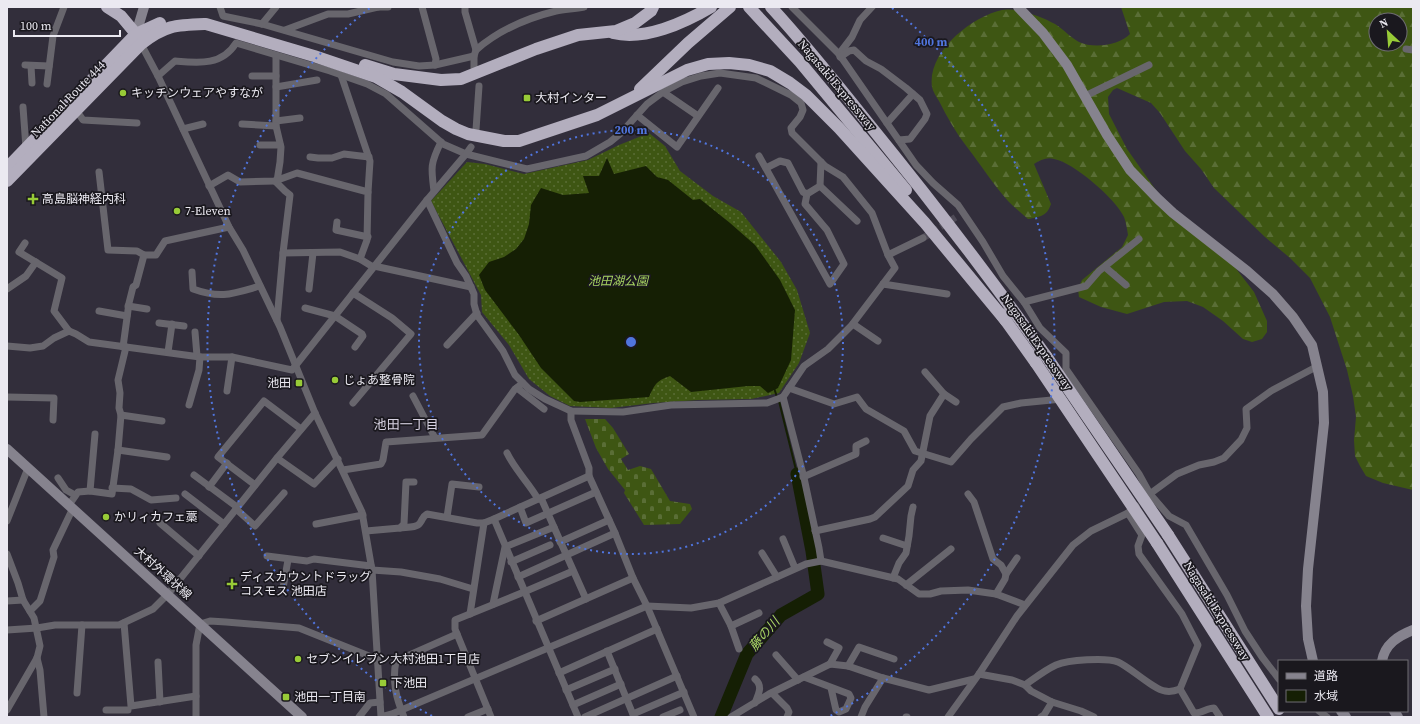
<svg xmlns="http://www.w3.org/2000/svg" width="1420" height="724" font-family="'Source Serif 4','Noto Sans JP',serif">
<style>
.grass{fill:url(#grass-dots)}
.forest{fill:url(#forest-firs);fill-rule:evenodd}
.cemetery{fill:url(#cemetery-stones)}
.water{fill:#151f04}
.lines{fill:none;stroke-linecap:round;stroke-linejoin:round}
.stream{stroke:#151f04;stroke-width:2}
.river{stroke:#151f04;stroke-width:13}
.street-tunnel{stroke:#4e4a56;stroke-width:7;stroke-dasharray:7 3.5;stroke-linecap:butt}
.street{stroke:#68666d;stroke-width:7}
.secondary{stroke:#86838e;stroke-width:10}
.highway{stroke:#b3aebe;stroke-width:12}
.highway-bridge{stroke:#b3aebe;stroke-width:12}
.ring{fill:none;stroke:#5075de;stroke-width:2;stroke-dasharray:2 4}
.poi-dot{fill:#98cb37;stroke:#1a181e;stroke-width:1.5}
.labels{text-anchor:middle;dominant-baseline:central;stroke-width:3.5;stroke-linejoin:round;paint-order:stroke}
.street-label{font-size:12px;fill:#ebe9f1;stroke:#1a181e}
.poi-label{font-size:12px;fill:#ebe9f1;stroke:#1a181e;text-anchor:start}
.park-label{font-size:12px;font-style:italic;fill:#a8d562;stroke:#1a181e}
.neighbourhood-label{font-size:13px;fill:#d7d2e2;stroke:#1a181e}
.water-label{font-size:13px;font-style:italic;fill:#abd865;stroke:#1a181e}
.centre{fill:#5075de;stroke:#1a181e;stroke-width:2}
.ring-label{font-size:12px;text-anchor:middle;font-weight:bold;fill:#5075de;stroke:#1a181e;stroke-width:3.5;stroke-linejoin:round;paint-order:stroke}
</style>
<defs>
<pattern id="grass-dots" width="8" height="8" patternUnits="userSpaceOnUse"><rect width="8" height="8" fill="#3e5613"/><path d="M2 2h.1M6 6h.1" fill="none" stroke="#5a6e36" stroke-width="1.8" stroke-linecap="round"/></pattern>
<pattern id="forest-firs" width="22" height="20" patternUnits="userSpaceOnUse"><rect width="22" height="20" fill="#3e5613"/><path d="M5 1l3.5 6h-7zM16 11l3.5 6h-7z" fill="#5a6e36"/></pattern>
<pattern id="cemetery-stones" width="16" height="16" patternUnits="userSpaceOnUse"><rect width="16" height="16" fill="#3e5613"/><path d="M2 7V4a2 2 0 0 1 4 0v3zM10 15v-3a2 2 0 0 1 4 0v3z" fill="#5a6e36"/></pattern>
</defs>
<rect width="100%" height="100%" fill="#322e3b"/>
<path class="grass" d="M649,133L665,146L680,171L713,196L741,212L781,262L797,290L810,333L799,363L779,393L751,399L698,400L653,403L611,408L570,406L550,396L529,379L509,345L482,312L481,295L431,201L467,162L485,164L524,174L588,160L619,145Z"/>
<path class="forest" d="M1121,7H1413V490L1383,483L1366,476L1360,466L1355,456L1354,440L1356,417L1353,396L1347,370L1330,317L1310,278L1290,258L1265,237L1214,188L1201,169L1185,151L1160,113L1151,103L1117,88L1113,90L1108,97L1109,114L1127,149L1158,193L1234,266L1254,292L1267,321V332L1262,339L1252,342L1243,339L1223,321L1203,307L1187,301L1164,302L1127,314L1101,307L1079,297L1078,289L1082,280L1122,247L1128,235C1127,229 1126,222 1124,217C1116,199 1073,162 1054,159C1047,157 1040,160 1034,164L1051,204C1047,216 1040,217 1028,219C1021,213 1014,207 1008,201C993,184 981,165 967,147C956,133 947,117 939,101C936,96 933,92 932,87C927,52 971,17 1002,10C1016,7 1043,17 1055,24C1063,29 1070,37 1079,42C1094,49 1120,45 1130,34ZM1376,20H1400V44H1376Z"/>
<path class="cemetery" d="M585,419H605L613,428L629,454L621,459L628,470L640,466L651,469L670,501L690,504L692,509L680,524L644,525L624,493L625,490L608,469L596,448Z"/>
<path class="water" d="M607,158L614,174L646,166L657,177L668,180L693,200L700,199L730,223L755,245L780,280L795,310L791,360L778,388L768,393L760,386H748L691,392L670,376C656,381 655,384 649,397L580,402L574,401L541,368L519,335L485,290L479,275L489,262L504,257L516,249L524,239L529,224L531,205L541,188L563,195L589,193L583,176H599Z"/>
<g class="lines">
<g class="stream">
<path d="M774,388L777,397"/>
<path d="M779,401L797,474"/>
</g>
<path class="river" d="M721,717L747,654L781,615L818,594L812,551L797,474"/>
<path class="street-tunnel" d="M923,238L956,217"/>
<g class="street">
<path d="M220,7L223,16L262,24L393,62L419,66L435,65L474,56"/>
<path d="M378,7H388"/>
<path d="M422,7L436,59L435,65"/>
<path d="M465,7V12L476,50L474,56V68"/>
<path d="M792,7L839,54L916,165L933,183L958,205L983,242L1003,276L1024,302L1040,328L1066,353V369L1139,474L1150,494L1169,516L1186,525L1227,595L1245,631L1262,657L1279,679"/>
<path d="M262,24L276,7"/>
<path d="M285,30L328,14H348L378,7"/>
<path d="M141,44L158,76L229,227L243,250L280,327L315,413L362,512L372,570L381,717L392,714L647,606L691,608L719,603L806,564L821,561L898,579L919,594H930L941,591L968,590L996,594L1025,605"/>
<path d="M1406,49L1413,50"/>
<path d="M476,50C499,30 527,18 556,11C565,9 575,9 584,7"/>
<path d="M839,54L852,37L860,20L872,7"/>
<path d="M276,56V126L281,147L280,162L277,181"/>
<path d="M840,57L849,51L854,50L866,61L881,69L906,88L920,100L927,114L925,119L910,139L899,140"/>
<path d="M25,65L49,66"/>
<path d="M31,66L32,83"/>
<path d="M341,75L370,161L368,192"/>
<path d="M158,76L175,61C198,63 222,66 236,43L330,71L367,84L386,94L443,144L466,154L527,169L586,156L610,142L621,133L647,104L663,92L682,82L701,76L720,73L756,78L791,95L801,103L803,110L800,117L791,128L792,133L825,166L843,177L872,213L888,255L895,268L851,326L828,349L804,366L783,397L767,403L671,405L623,412L571,411L545,399L529,389L515,375L503,351L477,315L474,304V294L466,276L457,263L427,200"/>
<path d="M252,76H276"/>
<path d="M47,84L53,36L64,7"/>
<path d="M276,87L317,80"/>
<path d="M663,92L698,116"/>
<path d="M1085,96L1149,65"/>
<path d="M23,107L26,148"/>
<path d="M76,110L83,120L137,123"/>
<path d="M637,115L677,147L718,88"/>
<path d="M276,121L300,118"/>
<path d="M887,123L913,94"/>
<path d="M242,124L276,126"/>
<path d="M183,129L203,124"/>
<path d="M476,130L479,86"/>
<path d="M260,145H280"/>
<path d="M759,156L830,284L844,264L827,230L805,204L807,194L820,186L821,162"/>
<path d="M310,157L318,158H332L344,154L369,157"/>
<path d="M766,168L780,161L788,163L803,192L807,194"/>
<path d="M99,172L108,250L137,251L144,255"/>
<path d="M275,181L285,191L290,195L283,253L340,252L360,259L373,267"/>
<path d="M209,186L228,175L240,182L275,181L297,173L368,192L367,240L360,259"/>
<path d="M820,186L857,221"/>
<path d="M434,191C431,168 430,164 441,142"/>
<path d="M337,222L336,230L368,237"/>
<path d="M25,243L19,252L62,278L54,311L69,331"/>
<path d="M888,255L923,238"/>
<path d="M374,266L471,287"/>
<path d="M1105,267L1126,285"/>
<path d="M192,272L193,289C221,299 232,294 260,286"/>
<path d="M883,284L947,294"/>
<path d="M7,289L26,276L36,262"/>
<path d="M309,289L313,253"/>
<path d="M353,293L392,318L411,334L353,403"/>
<path d="M1024,302L1086,286L1099,271L1139,239"/>
<path d="M128,306L147,309"/>
<path d="M305,308L335,316L362,334L363,336L355,347"/>
<path d="M99,311L127,316"/>
<path d="M277,320L283,253"/>
<path d="M159,323L184,326"/>
<path d="M853,324L878,341"/>
<path d="M195,332L197,356"/>
<path d="M447,345L477,313"/>
<path d="M7,346L30,348L43,346L54,338L69,331L76,334L89,342L200,357H232L292,370L427,200L466,154L471,147"/>
<path d="M123,347L129,303L133,287L136,285L144,255H156L165,241L229,227"/>
<path d="M168,352L172,324"/>
<path d="M925,372L944,394"/>
<path d="M517,388L544,409"/>
<path d="M789,388L834,404L857,397L866,409L904,431L915,451L951,462L971,439L1003,407L1021,403L1062,399"/>
<path d="M227,391L232,357"/>
<path d="M413,396L435,438"/>
<path d="M7,397L54,398L53,420"/>
<path d="M783,397L804,478L819,548L821,561"/>
<path d="M189,405L199,370L200,357"/>
<path d="M571,411V420L589,468V476"/>
<path d="M121,415L162,421"/>
<path d="M118,450L167,457"/>
<path d="M507,453C515,470 529,483 538,499"/>
<path d="M277,458L314,484L338,459"/>
<path d="M343,470L381,464L383,460L386,442L482,435L515,389L523,383"/>
<path d="M194,475L237,507"/>
<path d="M803,477L856,454V446L866,441"/>
<path d="M58,478L66,490L75,495"/>
<path d="M255,485L218,457L264,401L301,429"/>
<path d="M209,487L227,463"/>
<path d="M112,488L131,489L151,500L176,498"/>
<path d="M90,491L112,494L118,450L121,415L119,408L120,393L118,380L126,347"/>
<path d="M185,494L224,524"/>
<path d="M968,494L974,502L993,559L1001,565L1006,574L1005,579L996,594"/>
<path d="M1147,496L1177,474L1199,465L1214,462L1224,458L1241,440L1247,428L1246,409L1271,391L1316,367"/>
<path d="M541,498L586,599"/>
<path d="M69,505L78,492L90,491L95,434"/>
<path d="M520,507L526,523L596,492"/>
<path d="M236,509L255,526L284,493"/>
<path d="M1128,513L1142,535L1138,546L1139,554L1182,614L1198,645L1180,689"/>
<path d="M447,517L452,484L479,487"/>
<path d="M7,521L28,468"/>
<path d="M160,523L199,556"/>
<path d="M316,524L363,515"/>
<path d="M400,528C406,527 417,528 420,523C423,519 422,517 427,514L477,523H484"/>
<path d="M366,531L400,528L404,524L406,482H414"/>
<path d="M815,531L870,519L875,517L908,486L913,470L921,461L930,416L944,394L956,402"/>
<path d="M883,538L907,546"/>
<path d="M783,539L795,568"/>
<path d="M560,542L609,520"/>
<path d="M762,553L777,577"/>
<path d="M7,554L18,583L23,600L34,618L40,646L37,658L7,710"/>
<path d="M267,556L307,561L314,559L371,566"/>
<path d="M511,562L550,545"/>
<path d="M372,570L401,572L440,579L473,589"/>
<path d="M1006,574L1017,558"/>
<path d="M518,577L615,533"/>
<path d="M893,578L899,563L906,553L909,536L911,516L913,507"/>
<path d="M906,585L951,549"/>
<path d="M283,588L288,560"/>
<path d="M7,601L23,600"/>
<path d="M719,603L731,626L739,649"/>
<path d="M493,604L505,547L554,527"/>
<path d="M30,611L40,601L54,557L53,550L73,508"/>
<path d="M470,614L484,523L494,519"/>
<path d="M536,621L633,578"/>
<path d="M124,623L131,706L196,696"/>
<path d="M731,626L759,613"/>
<path d="M7,630L37,628L55,625H119L153,609L168,594L277,458L315,413"/>
<path d="M827,642L839,648L830,664"/>
<path d="M607,651L634,717"/>
<path d="M776,655L798,680"/>
<path d="M37,658L40,670L44,717"/>
<path d="M158,662L160,702"/>
<path d="M848,666L859,647L894,659"/>
<path d="M559,673L657,629"/>
<path d="M979,674L1012,680L1025,685L1031,691L1052,702L1081,711L1094,717"/>
<path d="M804,677L849,694L851,698L846,709L839,712L836,710L831,688"/>
<path d="M755,679C763,686 759,693 755,703"/>
<path d="M1025,685C1035,678 1045,670 1056,665C1068,660 1106,657 1118,662C1130,667 1154,690 1165,691C1170,692 1175,691 1180,689"/>
<path d="M1180,689L1194,713C1201,714 1207,708 1214,708L1220,717"/>
<path d="M566,690L615,669"/>
<path d="M77,693L82,625"/>
<path d="M772,693L787,708L789,712L787,717"/>
<path d="M573,705L621,684"/>
<path d="M106,710H128"/>
<path d="M1319,711L1327,717"/>
<path d="M633,714L684,692"/>
<path d="M196,717V645L200,624L210,621L226,622L299,628L369,656L377,661"/>
<path d="M359,717L370,703L380,702"/>
<path d="M404,717C396,698 392,681 396,661L457,634"/>
<path d="M468,717L488,709"/>
<path d="M491,717L455,629V620L524,592L573,571"/>
<path d="M578,717L494,519L589,476L615,533L633,578L647,606L694,717"/>
<path d="M585,717L677,676"/>
<path d="M663,717L680,710"/>
<path d="M731,717L769,694L830,664L848,666L883,678L929,690L974,679"/>
<path d="M861,717L865,707L883,678"/>
<path d="M906,717H907"/>
<path d="M948,717L979,674L1017,616L1073,545L1091,531L1128,513L1136,506"/>
<path d="M1041,717L1044,715L1052,702"/>
</g>
<g class="secondary">
<path d="M1018,7L1043,33L1067,65L1107,135L1130,170L1158,199L1173,213L1247,271L1273,294L1293,317L1312,345L1323,392L1324,423L1308,569L1306,606L1308,639L1313,661"/>
<path d="M136,34L144,7"/>
<path d="M7,449L302,717"/>
<path d="M1382,661C1385,644 1398,636 1413,630"/>
<path d="M1341,711L1346,717"/>
<path d="M1394,711L1398,717"/>
</g>
<g class="highway">
<path d="M107,7L121,16L136,34L140,41"/>
<path d="M749,7L800,62L906,190"/>
<path d="M771,7C805,44 837,84 868,123C930,199 989,276 1046,356"/>
<path d="M613,33C644,41 684,23 711,7"/>
<path d="M365,65L394,74L441,80L461,79L536,49L578,35L616,31L635,23L651,11L653,7"/>
<path d="M640,89L688,43L730,7"/>
<path d="M7,168L136,34L160,23"/>
<path d="M7,181L141,44C165,25 176,25 206,24L314,56L376,77L402,92L442,121L456,129L468,134L504,141H519L597,115L687,70L708,64L729,63L749,65L770,71L790,83L806,95L839,128L925,223L1006,321"/>
<path d="M1001,314L1036,363"/>
<path d="M1168,535L1279,709"/>
<path d="M1157,543L1268,717"/>
</g>
<g class="highway-bridge">
<path d="M1046,356L1168,535"/>
<path d="M1036,363L1157,543"/>
</g>
</g>
<g class="ring">
<circle cx="631" cy="342" r="212"/>
<path d="M432 716A424 424 0 0 1 370 8M892 8A424 424 0 0 1 830 716"/>
</g>
<g class="poi-dot">
<circle cx="123" cy="93" r="4"/>
<rect x="523" y="94" width="8" height="8" rx="2"/>
<path d="M31 193h4v4h4v4h-4v4h-4v-4h-4v-4h4z"/>
<circle cx="177" cy="211" r="4"/>
<circle cx="335" cy="380" r="4"/>
<rect x="295" y="379" width="8" height="8" rx="2"/>
<circle cx="106" cy="517" r="4"/>
<path d="M230 578h4v4h4v4h-4v4h-4v-4h-4v-4h4z"/>
<circle cx="298" cy="659" r="4"/>
<rect x="379" y="679" width="8" height="8" rx="2"/>
<rect x="282" y="693" width="8" height="8" rx="2"/>
</g>
<g class="labels">
<g class="street-label">
<text transform="translate(837 85) rotate(50)">Nagasaki Expressway</text>
<text transform="translate(68 99) rotate(-46)">National Route 444</text>
<text transform="translate(1037 342) rotate(55)">Nagasaki Expressway</text>
<text transform="translate(163 573) rotate(42)">大村外環状線</text>
<text transform="translate(1217 611) rotate(58)">Nagasaki Expressway</text>
</g>
<g class="poi-label">
<text x="131" y="93">キッチンウェアやすなが</text>
<text x="535" y="98">大村インター</text>
<text x="42" y="199">高島脳神経内科</text>
<text x="185" y="211">7-Eleven</text>
<text x="343" y="380">じょあ整骨院</text>
<text x="291" y="383" text-anchor="end">池田</text>
<text x="114" y="517">かリィカフェ藁</text>
<text x="240" y="577">ディスカウントドラッグ<tspan x="240" dy="14">コスモス 池田店</tspan></text>
<text x="306" y="659">セブンイレブン大村池田1丁目店</text>
<text x="391" y="683">下池田</text>
<text x="294" y="697">池田一丁目南</text>
</g>
<g class="park-label">
<text x="618" y="281">池田湖公園</text>
</g>
<g class="neighbourhood-label">
<text x="406" y="424">池田一丁目</text>
</g>
<g class="water-label">
<text transform="translate(764 634) rotate(-50)">藤の川</text>
</g>
</g>
<circle cx="631" cy="342" r="6" class="centre"/>
<g class="ring-label">
<text x="931" y="46">400 m</text>
<text x="631" y="134">200 m</text>
</g>
<rect width="1420" height="724" fill="none" stroke="#ebe9f1" stroke-width="16"/>
<rect x="1278" y="660" width="130" height="52" fill="#1a181e" stroke="#6e6c72"/>
<rect x="1286" y="673" width="20" height="6" fill="#86838e" stroke="#6e6c72"/>
<text x="1314" y="680" font-size="12" fill="#ebe9f1">道路</text>
<rect x="1286" y="690" width="20" height="12" fill="#151f04" stroke="#6e6c72"/>
<text x="1314" y="700" font-size="12" fill="#ebe9f1">水域</text>
<g transform="translate(1388 32) rotate(334)"><circle r="19" fill="#1a181e" stroke="#6e6c72"/>
<path d="M0-3L7 15L0 10L-7 15Z" fill="#98cb37"/>
<text y="-6" font-size="11" font-weight="bold" text-anchor="middle" fill="#ebe9f1">N</text>
</g>
<path d="M14 30v6h106v-6" fill="none" stroke="#ebe9f1" stroke-width="2"/>
<text x="20" y="30" font-size="12" fill="#ebe9f1" stroke="#1a181e" stroke-width="3" paint-order="stroke">100 m</text>
</svg>
